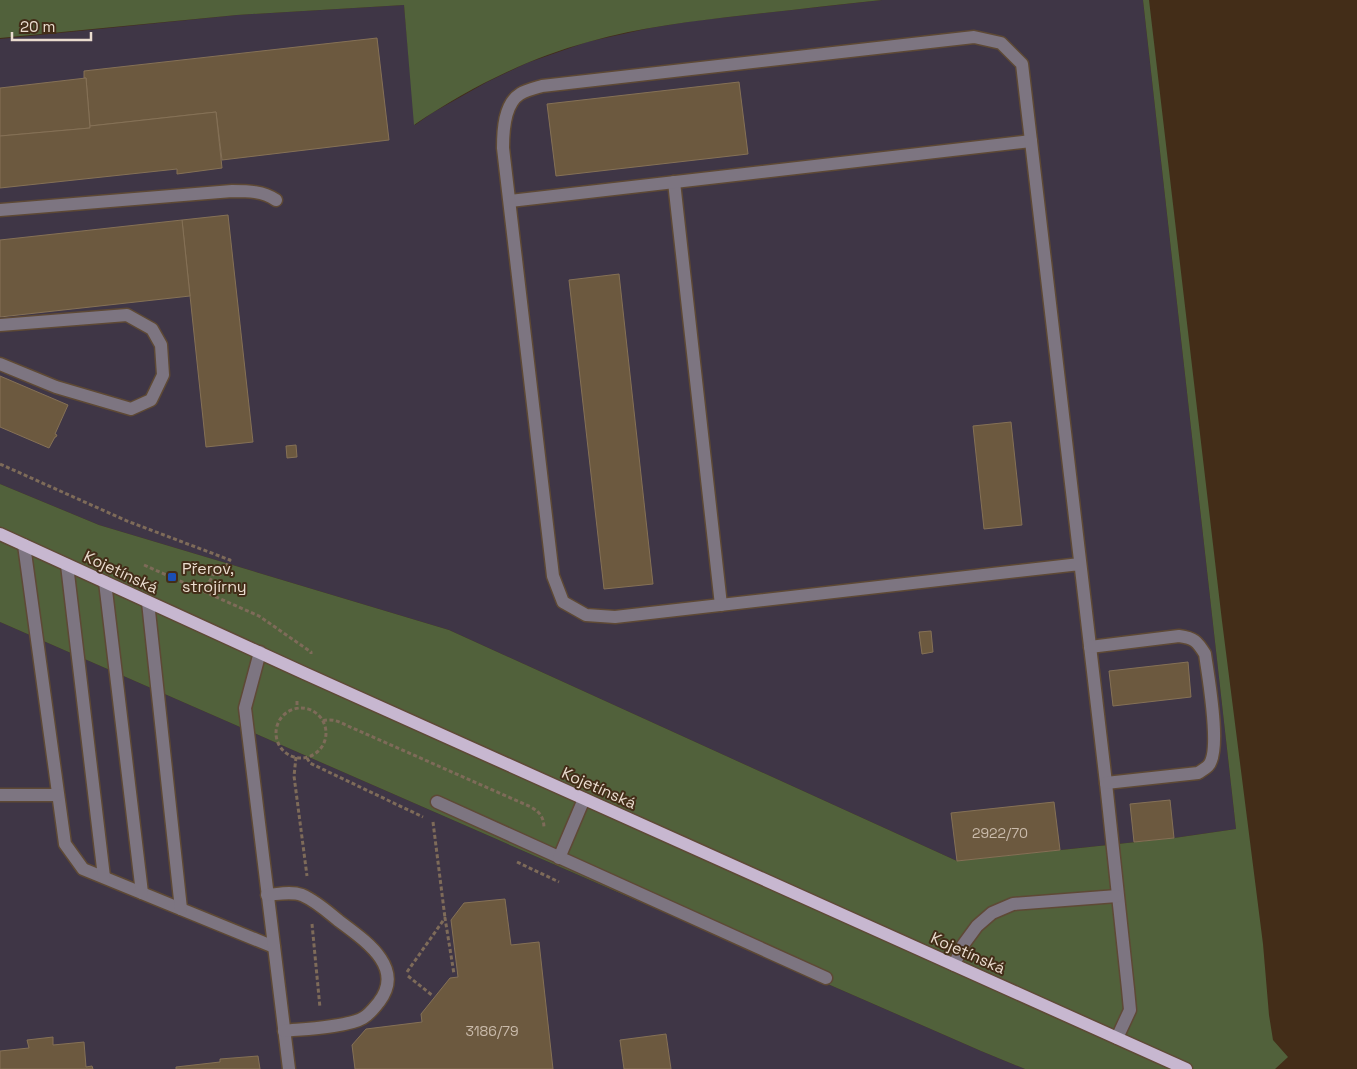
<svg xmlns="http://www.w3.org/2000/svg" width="1357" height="1069" font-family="'Space Grotesk',sans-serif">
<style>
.industrial{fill:#3f3646}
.green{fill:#51613b}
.building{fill:#6c593f;stroke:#857156}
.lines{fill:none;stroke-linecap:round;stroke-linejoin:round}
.minor-casing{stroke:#5e4935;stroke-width:15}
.major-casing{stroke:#5e4935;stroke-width:15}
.path{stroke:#7e6b59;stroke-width:3;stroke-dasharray:4 2.5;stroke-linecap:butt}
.minor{stroke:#7d7581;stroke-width:12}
.major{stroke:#c7b7d0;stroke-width:12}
.transit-dot{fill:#1a4fb4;stroke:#432d18;stroke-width:2}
.labels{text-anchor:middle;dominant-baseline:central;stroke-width:4;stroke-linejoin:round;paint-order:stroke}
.number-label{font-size:14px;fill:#cabbab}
.poi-label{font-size:16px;fill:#eadccf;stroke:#432d18;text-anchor:start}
.street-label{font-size:16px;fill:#eadccf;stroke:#432d18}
</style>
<rect width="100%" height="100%" fill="#432d18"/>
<g class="industrial">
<path d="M882,0H1143L1236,829L1174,838L957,861L449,630L99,525L0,484V39L237,15L404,5L415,125L432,113L487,82L527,63L587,42L650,28L693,21Z"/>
<path d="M0,622L981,1051L1025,1069H0Z"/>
</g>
<g class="green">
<path d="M0,0H882C836,5 791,10 746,15C693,21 640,27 588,42C526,59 467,89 414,125L404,5L237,15L0,38Z"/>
<path d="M1143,0H1149L1222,621L1263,944L1269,1015L1273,1040L1288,1057L1275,1069H1025L981,1051L0,622V484L99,525L449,630L957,861L1174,838L1236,829Z"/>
</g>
<g class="building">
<path d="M377,38L389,140L222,160L216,112L90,126L86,78H84V71Z"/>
<path d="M86,78L90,128L0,136V88Z"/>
<path d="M739,82L748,154L556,176L547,104Z"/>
<path d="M216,112L222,168L177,174V169L0,188V136L90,128V126Z"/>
<path d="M228,215L253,442L206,447L182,220Z"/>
<path d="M182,220L190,296L0,317V240Z"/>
<path d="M619,274L653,584L604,589L569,280Z"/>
<path d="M0,376L68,405L55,434L57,435L56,437H55L49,448L0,427Z"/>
<path d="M1011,422L1022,525L984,529L973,426Z"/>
<path d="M296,445L297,457L287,458L286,446Z"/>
<path d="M931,631L933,652L922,654L919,632Z"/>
<path d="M1188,662L1191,697L1113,706L1109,671Z"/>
<path d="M1170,800L1174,838L1134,842L1130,804Z"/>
<path d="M1054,802L1060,850L957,861L951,813Z"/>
<path d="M505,899L511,945L539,942L553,1069H355L352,1045L366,1029L422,1022L421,1014L450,978L458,977L451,920L464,903Z"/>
<path d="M666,1034L671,1069H624L620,1040Z"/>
<path d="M53,1037V1045L84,1042L86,1067L92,1066L93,1069H0V1051L29,1048L27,1040Z"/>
<path d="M258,1056L260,1069H176V1067L220,1062V1059Z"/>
</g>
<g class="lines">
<g class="minor-casing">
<g id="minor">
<path d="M674,182L721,605"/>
<path d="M510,201L1031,141"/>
<path d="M0,210L232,191C248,191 263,191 276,200"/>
<path d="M0,325L127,315L152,329L161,345L163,375L151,400L131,409L56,387L0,364"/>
<path d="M24,545L65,844L83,869L274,947"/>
<path d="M1080,564L615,617L586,615L563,602L553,576L503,148C503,131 504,104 520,94C526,90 535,88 542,86L974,37L1001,43L1022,64L1106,783L1128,989L1130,1010L1117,1038"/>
<path d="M67,565L104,877"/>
<path d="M105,582L142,893"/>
<path d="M148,602L181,909"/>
<path d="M1090,647L1179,636C1194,638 1197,641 1205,654C1208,676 1222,752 1208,766C1205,769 1201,771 1198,773L1106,783"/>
<path d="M260,652L245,708L289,1069"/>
<path d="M0,795H58"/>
<path d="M437,802L826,978"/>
<path d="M559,858L584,799"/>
<path d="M267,895C279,894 291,891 302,895C316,901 328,912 339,921C364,940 406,967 379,1002C374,1008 370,1014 363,1018C348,1027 303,1029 284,1031"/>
<path d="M954,965L963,945L977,926L992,913L1013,904L1117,896"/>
</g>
</g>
<g class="major-casing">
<path id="major" d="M0,534L304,673L1186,1069"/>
</g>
<g class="path">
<path d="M0,464L127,521L230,560L220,575L214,573L204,592"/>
<path d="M144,565L259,616L311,652V654"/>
<path d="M297,701V709"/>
<circle cx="301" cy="733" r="25"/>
<path d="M323,721C332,718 340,722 348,726L531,807C541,813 544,818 544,829"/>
<path d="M296,757L294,776L307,876"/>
<path d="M307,758L310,763L316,766L423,817"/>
<path d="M433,822L445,918"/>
<path d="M517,862L559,882"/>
<path d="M312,924L320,1008"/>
<path d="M407,972L445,918L454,974"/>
<path d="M408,976L433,996"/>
</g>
<use href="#minor" class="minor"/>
<use href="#major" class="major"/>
</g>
<rect class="transit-dot" x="167" y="572" width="10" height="10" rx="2.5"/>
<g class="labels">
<g class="number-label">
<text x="1000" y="833">2922/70</text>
<text x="492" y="1031">3186/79</text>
</g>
<g class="poi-label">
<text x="182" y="568">Přerov,<tspan x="182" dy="18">strojírny</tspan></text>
</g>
<g class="street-label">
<text transform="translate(121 572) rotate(25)">Kojetínská</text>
<text transform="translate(599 788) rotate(24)">Kojetínská</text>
<text transform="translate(968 953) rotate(24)">Kojetínská</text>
</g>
</g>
<path d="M12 32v8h79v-8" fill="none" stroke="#eadccf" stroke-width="2.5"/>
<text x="20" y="32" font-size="15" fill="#eadccf" stroke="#432d18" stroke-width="4" paint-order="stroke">20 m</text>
</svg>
